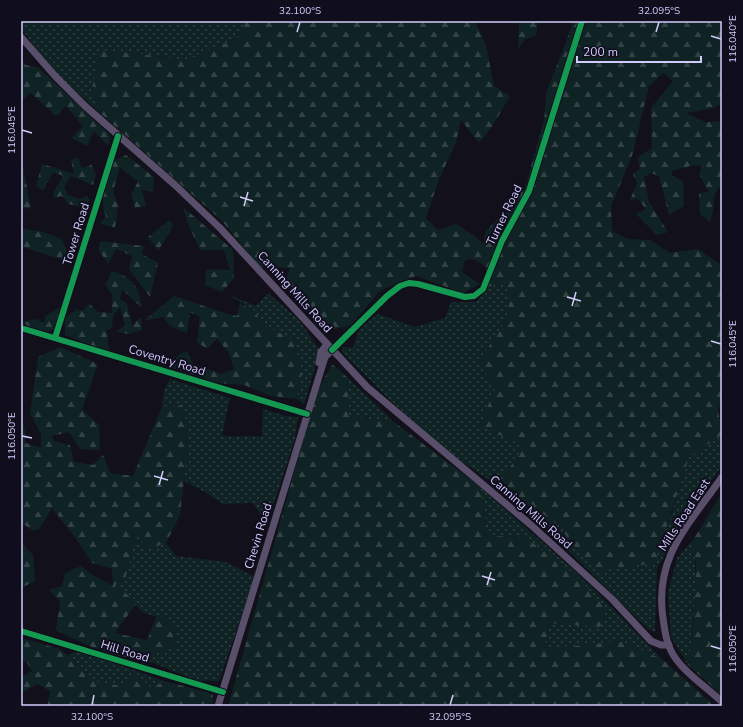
<svg xmlns="http://www.w3.org/2000/svg" width="743" height="727" font-family="'Nunito Sans',sans-serif">
<style>
.grass{fill:url(#grass-dots)}
.forest{fill:url(#forest-firs)}
.lines{fill:none;stroke-linecap:round;stroke-linejoin:round}
.minor{stroke:#47455a;stroke-width:6}
.major{stroke:#5a4f6b;stroke-width:7}
.cycleway-casing{stroke:#100d1d;stroke-width:8}
.cycleway{stroke:#139951;stroke-width:6}
.ticks{fill:none;stroke:#d1cbfc;stroke-width:1.5}
.labels{text-anchor:middle;dominant-baseline:central;stroke-width:4;stroke-linejoin:round;paint-order:stroke}
.street-label{font-size:12px;fill:#d1cbfc;stroke:#100d1d}
.neatline{fill:none;stroke:#d1cbfc;stroke-width:1.5}
.ticks-label{font-size:10px;text-anchor:middle;fill:#d1cbfc}
</style>
<defs>
<pattern id="grass-dots" width="8" height="8" patternUnits="userSpaceOnUse"><rect width="8" height="8" fill="#102324"/><path d="M2 2h.1M6 6h.1" fill="none" stroke="#324245" stroke-width="1.8" stroke-linecap="round"/></pattern>
<pattern id="forest-firs" width="22" height="20" patternUnits="userSpaceOnUse"><rect width="22" height="20" fill="#102324"/><path d="M5 1l3.5 6h-7zM16 11l3.5 6h-7z" fill="#324245"/></pattern>
</defs>
<rect width="100%" height="100%" fill="#12101a"/>
<g class="grass">
<path d="M21,21H245L238,38L185,60L133,53L92,89L99,112L48,66L21,28Z"/>
<path d="M506,282L509,309L500,331L478,361L495,388L524,446L498,486L452,455L394,404L342,352L343,347H354C357,328 364,325 378,314L415,327L445,318L451,302H476L487,287Z"/>
<path d="M268,293L299,320L320,350L304,405L297,399L302,373L294,340L260,323L256,312L230,295L256,306Z"/>
<path d="M348,378L394,422L348,416Z"/>
<path d="M170,379L230,398L222,435C236,439 248,434 262,437L263,409L286,416L298,417L295,439L267,525L253,503L223,504L205,492L184,481C187,456 190,429 182,405L162,407L164,390Z"/>
<path d="M722,435V466L688,512L657,569L655,632L648,629L537,520L546,526L560,521L568,540L669,522L689,457Z"/>
<path d="M479,486L584,579L662,659L619,641L575,646L545,648L549,623L600,626L525,537L490,536Z"/>
<path d="M138,531L145,550L166,543L176,556L226,562L255,577L219,681H198L141,658L176,646L174,623L142,612L122,589L113,586L125,579Z"/>
<path d="M693,540C698,582 694,623 688,665L671,637L668,592L677,558Z"/>
<path d="M74,652L90,654L164,681L152,688L122,686L97,682L68,656Z"/>
</g>
<g class="forest">
<path d="M245,21H475L486,45L494,86L510,96L492,127L479,143L461,120L456,143L439,179L426,218L438,230L456,224L473,235L483,243L486,231L504,212L515,185L524,191L544,120L547,90L565,45L573,21H722V103L714,108L686,113L705,122L722,121V183L714,195L713,212L710,222L700,214L699,193L709,192L700,176L701,165L690,166L672,171V176L683,181L684,206L669,215L659,176L651,173L644,177L649,202L668,232L657,235L636,214L646,209L638,199L630,200L637,183L633,174L640,169L638,157L652,148L651,108L673,81L663,73L649,86L632,156L611,206L612,231L628,239L650,240L670,253L698,249L722,265V400L718,409L722,435L689,457L655,563L600,571L568,540L560,521L546,526L523,511L498,486L524,446L480,426L495,388L478,361L500,331L509,309L506,282L487,287L486,267L474,259L465,260L462,272L480,284L463,293L416,276L381,290L350,326L324,331L284,285L290,268L260,267L221,220L99,112L92,89L99,50L133,53L185,60L238,38Z"/>
<path d="M519,21H538L536,35L524,40L518,50Z"/>
<path d="M21,58L26,65L39,68L111,136L108,146L94,131L87,146L71,138L83,126L66,106L56,116L31,93L21,101Z"/>
<path d="M126,155L154,177L153,192L142,190L146,206L135,208L131,194L138,182L120,167L113,191L118,206L115,228L100,223L106,216C98,200 108,177 114,161Z"/>
<path d="M21,157L31,208L21,209Z"/>
<path d="M78,158L82,168L91,164L96,175L93,185L71,176L64,187L68,195L79,199L88,196L89,201L86,208L68,204L62,196L54,198L53,193L63,176L53,172L43,191L36,186L42,164L74,174L71,159Z"/>
<path d="M183,207L233,250L234,278L222,292L205,285L206,269L230,270L224,250H200L188,224Z"/>
<path d="M170,220L173,226L158,251L148,237Z"/>
<path d="M21,228L43,232L62,239L71,263L21,246Z"/>
<path d="M101,241L144,246L142,254L158,263L150,297L129,269L132,256L116,249L108,264L98,249Z"/>
<path d="M112,271C132,276 140,289 142,308L122,289L120,299L127,304L132,325L141,317L142,330L129,334L116,332L125,325L120,307L113,316L112,328L107,330L109,353L65,335V318L77,309L83,311L89,303L98,312L112,313V294L105,285Z"/>
<path d="M174,296C196,302 214,311 237,316L240,303L256,312L260,323L294,340L302,373L297,399L271,396L244,385L217,383L168,366L179,354L187,351L193,364L222,374L234,369L229,353L217,339L207,349L197,342L200,317L190,312L187,333L170,326L163,317L144,321Z"/>
<path d="M61,307L56,328L48,332L28,326L22,322L36,319L45,323V316Z"/>
<path d="M60,347L98,364L82,409L99,425L100,450L80,449L69,432L52,436L54,441L70,445L74,462L93,465L103,455L110,473L133,476L162,407L182,405L186,419L187,455L180,515L166,543L145,550L138,532L125,579L114,586L122,589L136,604L115,633L147,640L157,615L174,623L176,646C165,649 152,657 141,658C117,660 76,641 56,630L60,602L49,590L62,586L65,573L81,566L93,575L113,586L112,569L92,563L77,540L52,508L40,528L34,531L21,523V416L26,435V443L41,448V434L30,413L38,357Z"/>
<path d="M332,364L348,378V416L394,422L479,486L490,536L525,537L577,576L607,610L600,627L549,623L545,648L575,646L619,641L662,659L715,706H228L317,392Z"/>
<path d="M722,493V695L688,665L694,621L696,565L693,540Z"/>
<path d="M21,543L33,555L35,581L21,588Z"/>
<path d="M21,638L60,649L97,682L122,686L137,674L152,688L164,681L207,692L213,695L212,706H47L50,691L38,684L21,693V677L32,671L26,661L21,662Z"/>
</g>
<g class="lines">
<g class="minor">
<path d="M21,328L307,414"/>
<path d="M55,338L118,136"/>
<path d="M332,350L387,296L400,286L409,283L418,284L465,297L474,296L483,289L502,241L529,191L582,21"/>
<path d="M21,631L223,692"/>
</g>
<g class="major">
<path d="M21,37L55,76L85,106L175,185L220,228L367,387L531,525L612,599L651,641L661,645H669"/>
<path d="M319,363L321,352L327,344"/>
<path d="M722,477C689,525 654,556 663,618C665,633 667,647 676,659C688,676 707,687 722,702"/>
<path d="M218,706L325,357L332,350"/>
</g>
<g class="cycleway-casing">
<g id="cycleway">
<path d="M21,328L307,414"/>
<path d="M55,338L118,136"/>
<path d="M332,350L387,296L400,286L409,283L418,284L465,297L474,296L483,289L502,241L529,191L582,21"/>
<path d="M21,631L223,692"/>
</g>
</g>
<use href="#cycleway" class="cycleway"/>
</g>
<path class="ticks" d="M297,32L300,22M656,32L659,22M711,36L721,39M22,130L32,133M240,197L253,201M244,206L248,192M567,297L581,301M572,306L576,292M711,341L721,344M22,436L32,438M154,476L168,480M159,485L163,471M482,576L495,580M487,585L491,572M711,646L721,649M92,705L94,695M450,705L453,695"/>
<g class="labels">
<g class="street-label">
<text transform="translate(504 215) rotate(-64)">Turner Road</text>
<text transform="translate(76 234) rotate(-73)">Tower Road</text>
<text transform="translate(295 292) rotate(48)">Canning Mills Road</text>
<text transform="translate(167 360) rotate(17)">Coventry Road</text>
<text transform="translate(531 512) rotate(41)">Canning Mills Road</text>
<text transform="translate(684 515) rotate(-57)">Mills Road East</text>
<text transform="translate(258 536) rotate(-73)">Chevin Road</text>
<text transform="translate(125 651) rotate(17)">Hill Road</text>
</g>
</g>
<rect width="743" height="727" fill="none" stroke="#100d1d" stroke-width="44"/>
<path d="M577 56v6h124v-6" fill="none" stroke="#d1cbfc" stroke-width="2"/>
<text x="583" y="56" font-size="12" fill="#d1cbfc" stroke="#100d1d" stroke-width="3" paint-order="stroke">200 m</text>
<rect x="22" y="22" width="699" height="683" class="neatline"/>
<g class="ticks-label">
<text x="300" y="14">32.100°S</text>
<text x="659" y="14">32.095°S</text>
<text transform="translate(732 39) rotate(-90)" y="4">116.040°E</text>
<text transform="translate(11 130) rotate(-90)" y="4">116.045°E</text>
<text transform="translate(732 344) rotate(-90)" y="4">116.045°E</text>
<text transform="translate(11 436) rotate(-90)" y="4">116.050°E</text>
<text transform="translate(732 649) rotate(-90)" y="4">116.050°E</text>
<text x="92" y="720">32.100°S</text>
<text x="450" y="720">32.095°S</text>
</g>
</svg>
